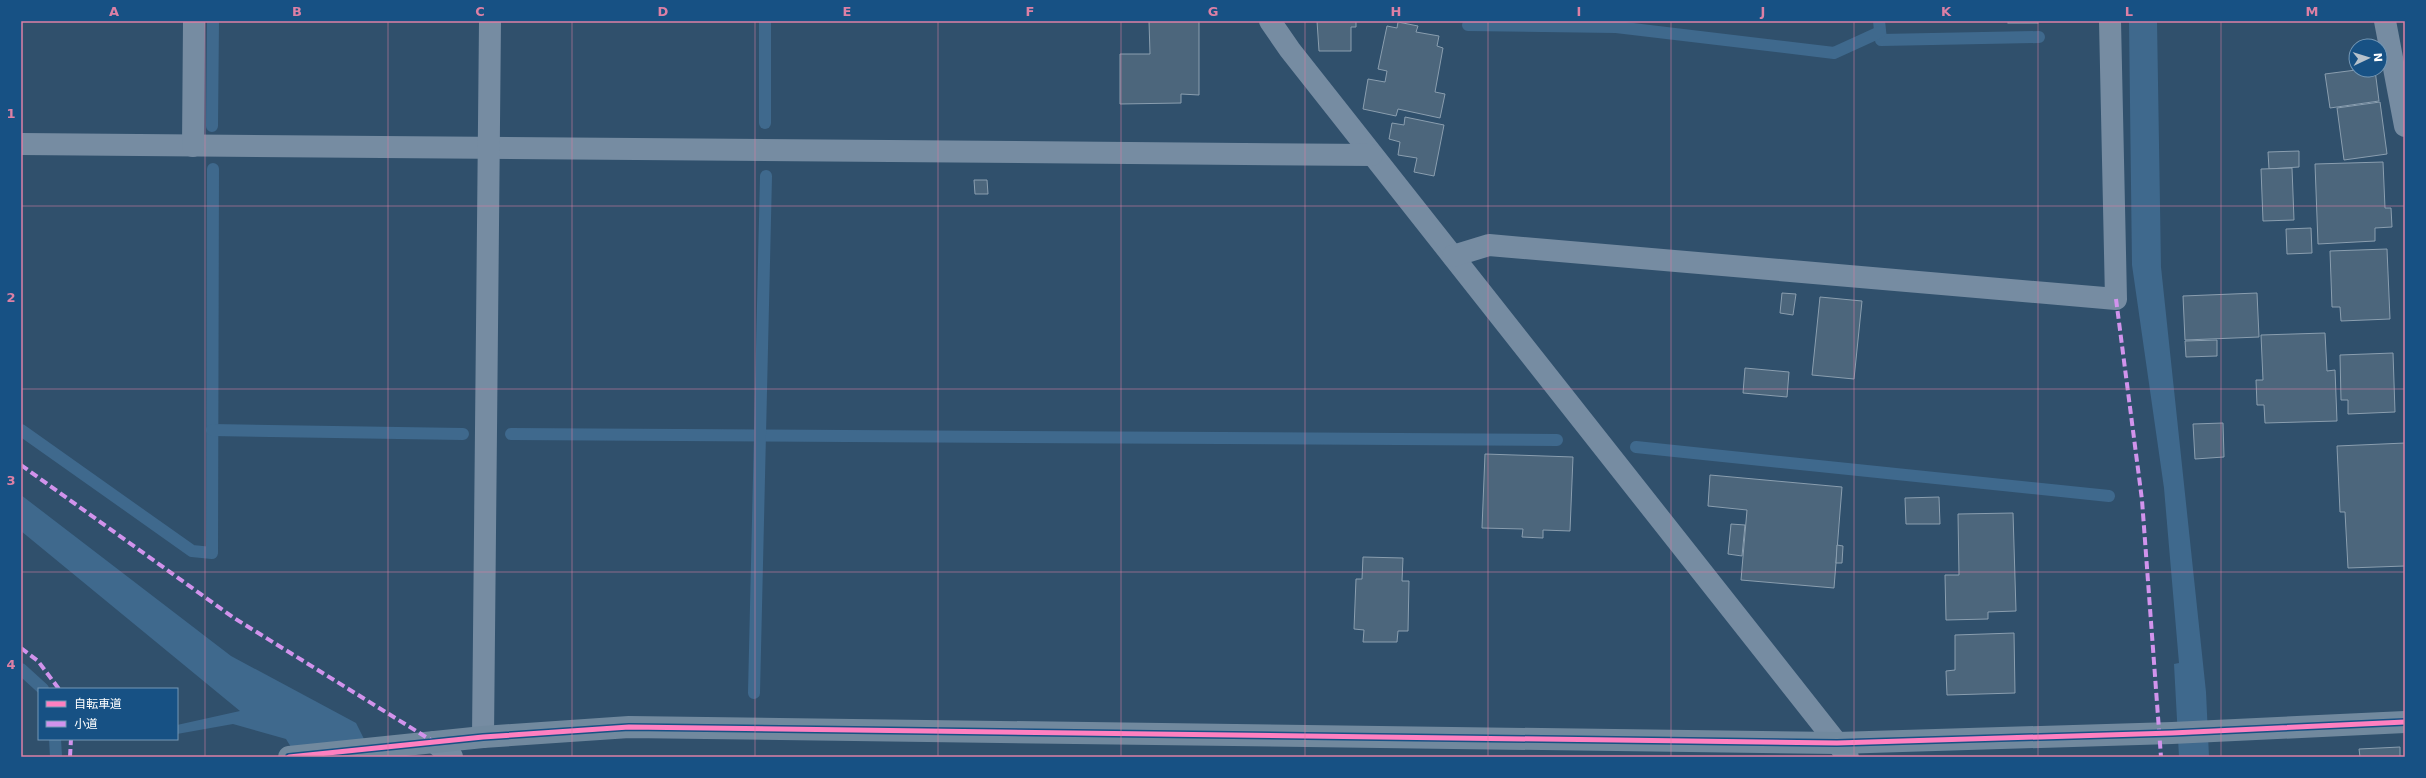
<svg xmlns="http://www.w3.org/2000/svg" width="2426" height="778" viewBox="0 0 2426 778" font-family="'DejaVu Sans','Noto Sans JP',sans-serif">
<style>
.water{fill:#3f698d}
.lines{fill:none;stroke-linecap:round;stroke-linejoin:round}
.stream{stroke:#3f698d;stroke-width:12}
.building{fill:#4c667c;stroke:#8a9eaf}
.street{stroke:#768ca2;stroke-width:22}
.secondary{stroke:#71899e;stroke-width:22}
.quiet{stroke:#d193ec;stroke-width:4;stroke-dasharray:8 4;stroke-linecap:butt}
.cycleway-casing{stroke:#175184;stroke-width:8}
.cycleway{stroke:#ff80c0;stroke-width:5}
.grid{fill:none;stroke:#dd80a5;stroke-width:1;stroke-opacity:0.55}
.neatline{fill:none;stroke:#dd80a5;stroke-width:1.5}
.grid-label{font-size:13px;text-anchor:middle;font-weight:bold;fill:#dd80a5}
</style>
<rect width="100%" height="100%" fill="#30506c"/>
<g class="water">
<polygon points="2129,21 2157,21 2161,267 2206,692 2209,757 2179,757 2174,664 2179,663 2164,488 2132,265"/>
<polygon points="21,495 231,656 356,723 367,745 294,752 286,739 233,724 177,734 177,725 240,711 21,531"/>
</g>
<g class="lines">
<g class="stream">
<polyline points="765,21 765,123"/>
<polyline points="1879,21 1881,40 2039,37"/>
<polyline points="1468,25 1616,27 1834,53 1880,32"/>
<polyline points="212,126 213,21"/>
<polyline points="21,430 192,551 212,553 213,169"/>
<polyline points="212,430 463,434"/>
<polyline points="511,434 1557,440"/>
<polyline points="1636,447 2109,496"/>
<polyline points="21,669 43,689"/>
<polyline points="754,693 766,176"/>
<polyline points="55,739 56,757"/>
</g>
</g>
<g class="building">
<polygon points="1149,21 1199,21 1199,95 1181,94 1181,103 1120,104 1120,54 1150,54"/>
<polygon points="1317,21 1356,21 1356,27 1351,27 1351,51 1319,51"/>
<rect x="2008" y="21" width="30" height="2"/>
<polygon points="1398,22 1418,26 1416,32 1439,36 1437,46 1443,48 1435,92 1445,94 1440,118 1398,109 1396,116 1363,109 1368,79 1385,82 1387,71 1378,69 1387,26 1397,28"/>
<polygon points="2356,70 2375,70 2379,101 2330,108 2325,74"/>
<polygon points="2380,102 2387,154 2344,160 2337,108"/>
<polygon points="1405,117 1444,125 1434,176 1414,172 1417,158 1398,155 1400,142 1389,139 1392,123 1404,125"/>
<polygon points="2299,151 2299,167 2269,169 2268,152"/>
<polygon points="2383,162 2385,208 2391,208 2392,227 2375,228 2375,241 2318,244 2315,164"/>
<polygon points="2292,168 2294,220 2263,221 2261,169"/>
<polygon points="974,180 987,180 988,194 975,194"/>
<polygon points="2311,228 2312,253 2287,254 2286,229"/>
<polygon points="2387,249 2390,319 2341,321 2340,307 2332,307 2330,251"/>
<polygon points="1782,293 1796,294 1793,315 1780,313"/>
<polygon points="2257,293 2259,337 2185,340 2183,296"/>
<polygon points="1820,297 1862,301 1854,379 1812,375"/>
<polygon points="2325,333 2327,371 2335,370 2337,421 2265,423 2264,405 2257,405 2256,380 2263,380 2261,335"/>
<polygon points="2217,340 2217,356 2186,357 2185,341"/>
<polygon points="2393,353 2395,412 2348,414 2348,400 2341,400 2340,355"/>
<polygon points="1745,368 1789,372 1787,397 1743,393"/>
<polygon points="2223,423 2224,457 2195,459 2193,424"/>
<polygon points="2405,443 2405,566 2348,568 2345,512 2340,512 2337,446"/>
<polygon points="1485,454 1573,457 1570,531 1543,530 1543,538 1522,537 1523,529 1482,528"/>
<polygon points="1710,475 1842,487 1834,588 1741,580 1747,510 1708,506"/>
<polygon points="1939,497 1940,524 1906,524 1905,498"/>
<polygon points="2013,513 2016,611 1988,612 1988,619 1946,620 1945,575 1959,575 1958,514"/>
<polygon points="1731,524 1745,525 1742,556 1728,554"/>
<polygon points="1837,545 1843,546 1842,563 1836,563"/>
<polygon points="1363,557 1403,558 1402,581 1409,581 1408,631 1398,631 1397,642 1363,642 1364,630 1354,629 1356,579 1362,579"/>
<polygon points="2014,633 2015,693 1947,695 1946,671 1955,670 1955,635"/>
<polygon points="2400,747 2400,756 2405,757 2360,757 2359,749"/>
</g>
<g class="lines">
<g class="street">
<polyline points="1270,21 1290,50 1848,757"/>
<polyline points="2385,21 2405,126"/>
<polyline points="21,144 1372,155"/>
<polyline points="193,146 194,21"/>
<polyline points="1453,256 1489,245 2116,299 2110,21"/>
<polyline points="483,737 490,21"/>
<polyline points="434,742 452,757"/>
</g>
<polyline class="secondary" points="289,757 483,737 629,727 1837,743 2172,733 2405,722"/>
<g class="quiet">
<polyline points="2116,299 2142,500 2161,757"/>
<polyline points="21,465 234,618 434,742"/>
<polyline points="21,648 38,661 59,689"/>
<polyline points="70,757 71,739"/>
</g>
<defs>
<polyline id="cycleway" points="289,757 483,737 629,727 1837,743 2172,733 2405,722"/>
</defs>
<use href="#cycleway" class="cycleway-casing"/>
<use href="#cycleway" class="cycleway"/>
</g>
<path class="grid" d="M205 21V757M388 21V757M572 21V757M755 21V757M938 21V757M1121 21V757M1305 21V757M1488 21V757M1671 21V757M1854 21V757M2038 21V757M2221 21V757M21 206H2405M21 389H2405M21 572H2405"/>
<rect width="2426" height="778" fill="none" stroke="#175184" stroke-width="44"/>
<rect x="38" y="688" width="140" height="52" fill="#175184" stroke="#7497b5"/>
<rect x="46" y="701" width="20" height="6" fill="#ff80c0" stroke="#7497b5"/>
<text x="74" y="708" font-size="12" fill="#ffffff">自転車道</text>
<rect x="46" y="721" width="20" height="6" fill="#d193ec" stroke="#7497b5"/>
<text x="74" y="728" font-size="12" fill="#ffffff">小道</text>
<g transform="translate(2368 58) rotate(86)"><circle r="19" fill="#175184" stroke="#7497b5"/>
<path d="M0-3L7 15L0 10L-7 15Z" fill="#b7c2cc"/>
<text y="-6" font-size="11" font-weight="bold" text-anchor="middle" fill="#ffffff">N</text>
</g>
<rect x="22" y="22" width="2382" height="734" class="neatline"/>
<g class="grid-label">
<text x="114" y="16">A</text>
<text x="297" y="16">B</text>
<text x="480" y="16">C</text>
<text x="663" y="16">D</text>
<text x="847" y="16">E</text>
<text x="1030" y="16">F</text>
<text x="1213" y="16">G</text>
<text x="1396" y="16">H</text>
<text x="1579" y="16">I</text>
<text x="1763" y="16">J</text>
<text x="1946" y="16">K</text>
<text x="2129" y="16">L</text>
<text x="2312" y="16">M</text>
<text x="11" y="118">1</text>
<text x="11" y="302">2</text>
<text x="11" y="485">3</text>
<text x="11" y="669">4</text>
</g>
</svg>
